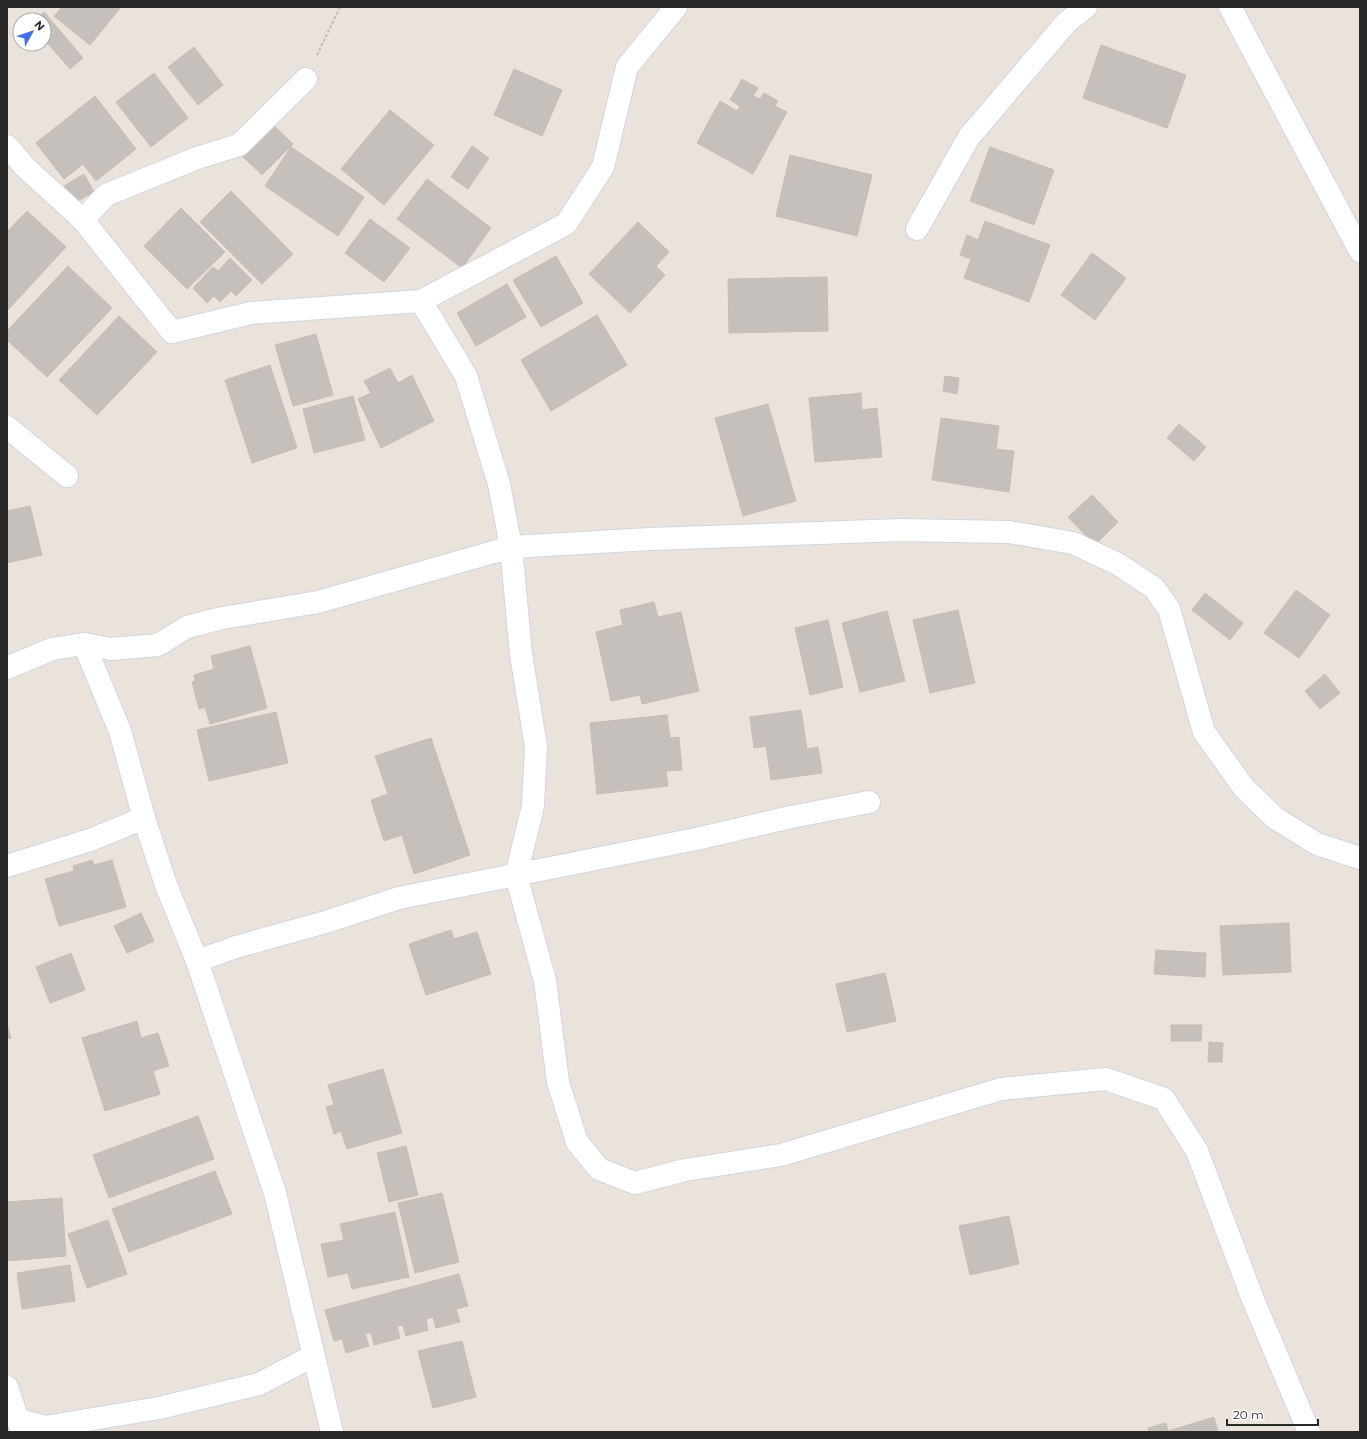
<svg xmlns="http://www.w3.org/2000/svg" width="1367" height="1439" viewBox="0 0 1367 1439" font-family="Montserrat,sans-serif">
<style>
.building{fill:#c5c0bb;stroke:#c5beb5}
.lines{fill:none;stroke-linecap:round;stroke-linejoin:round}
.minor-casing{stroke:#d1d5e1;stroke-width:24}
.path{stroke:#c3c3c3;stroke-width:2.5;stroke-dasharray:3 2;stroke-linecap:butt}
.minor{stroke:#fff;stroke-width:22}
</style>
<rect width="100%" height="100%" fill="#eae3db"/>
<g class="building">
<polygon points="62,7 121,7 90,45 54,16"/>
<polygon points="44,12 83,58 70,69 44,39 44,20 35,20"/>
<polygon points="1101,45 1186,75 1167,128 1083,98"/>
<polygon points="194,47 223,85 198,105 168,67"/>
<polygon points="514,69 562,90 542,136 494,115"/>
<polygon points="154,73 188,118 151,147 116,102"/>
<polygon points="742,79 758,88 753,96 760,99 764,93 778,101 775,106 787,112 753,174 697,143 720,101 737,111 740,106 730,100"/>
<polygon points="95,96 136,149 96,181 83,164 64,179 36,143"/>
<polygon points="390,110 434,145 384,205 341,169"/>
<polygon points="272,124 293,144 262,175 242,156"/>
<polygon points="472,146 489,158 468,189 451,177"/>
<polygon points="291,147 364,197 338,236 265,186"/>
<polygon points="990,147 1054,170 1034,225 970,201"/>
<polygon points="790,155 872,175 857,236 776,216"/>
<polygon points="84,174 94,192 74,203 64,186"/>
<polygon points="427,179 491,228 462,268 397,219"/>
<polygon points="231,191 293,254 262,284 200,222"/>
<polygon points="181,208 225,252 187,289 144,246"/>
<polygon points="27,211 66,247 7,311 7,232"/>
<polygon points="370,219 410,248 384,282 345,253"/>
<polygon points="985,221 1050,245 1029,302 964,278 971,259 960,255 967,235 978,240"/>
<polygon points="638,222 669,252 656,266 665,275 630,313 589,274"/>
<polygon points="1092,253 1126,278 1095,320 1061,295"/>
<polygon points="556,256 583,303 541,327 513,280"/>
<polygon points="230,258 252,280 236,296 231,291 220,302 214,296 207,303 193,288 213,267 218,271"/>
<polygon points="68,266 112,308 47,377 7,340 7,331"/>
<polygon points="827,277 828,331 729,333 728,279"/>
<polygon points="507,284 526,317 476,346 457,313"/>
<polygon points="597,315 627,365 551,411 521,360"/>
<polygon points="119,316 157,352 97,415 59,380"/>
<polygon points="316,334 333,395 293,406 275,345"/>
<polygon points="270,365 297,448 252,463 225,380"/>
<polygon points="390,368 398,383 412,375 434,421 381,448 358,399 371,393 364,381"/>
<polygon points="945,376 959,378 957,394 943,391"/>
<polygon points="861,393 862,410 877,408 882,457 815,462 809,398"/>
<polygon points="353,396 365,440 314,453 303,409"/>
<polygon points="768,404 796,501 743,516 715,418"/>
<polygon points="941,418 999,426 996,449 1014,451 1009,492 932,480"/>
<polygon points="1179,424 1206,447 1194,461 1167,438"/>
<polygon points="1092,495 1118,522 1095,545 1068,517"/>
<polygon points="30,506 42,555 7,563 7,511"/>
<polygon points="1296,590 1330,615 1299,658 1264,633"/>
<polygon points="1205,593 1243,623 1230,640 1192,610"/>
<polygon points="654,602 658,617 681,612 699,691 642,704 640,695 611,701 596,632 623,625 620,610"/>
<polygon points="958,610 975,683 930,693 913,620"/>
<polygon points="887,611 905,681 860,692 842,623"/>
<polygon points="828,620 843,687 810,695 795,628"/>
<polygon points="250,646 267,708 210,724 205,707 199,709 192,682 195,681 194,675 214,669 211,656"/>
<polygon points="1325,674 1340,693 1320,709 1305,691"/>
<polygon points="801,710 807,749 818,747 822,773 771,780 766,746 754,748 750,717"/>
<polygon points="276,712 288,763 209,781 197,730"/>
<polygon points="667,715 670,738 679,737 682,770 666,771 668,786 597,794 590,723"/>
<polygon points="431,738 470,855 414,874 402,835 384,841 371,800 388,794 375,756"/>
<polygon points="92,860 94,865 112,860 126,907 59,926 45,879 74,871 73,866"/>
<polygon points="141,913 154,941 127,953 114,926"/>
<polygon points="1289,923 1291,972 1223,975 1220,926"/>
<polygon points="451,930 454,939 477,932 491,974 426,995 409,944"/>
<polygon points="1156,950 1206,953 1205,977 1154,974"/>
<polygon points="71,953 85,990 50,1003 36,967"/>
<polygon points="885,973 896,1021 847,1032 836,984"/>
<polygon points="137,1021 141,1038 158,1033 169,1066 153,1071 160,1094 105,1111 82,1038"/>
<polygon points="7,1024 11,1038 7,1039"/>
<polygon points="1171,1025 1202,1025 1201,1041 1171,1041"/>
<polygon points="1209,1042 1223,1043 1222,1062 1208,1062"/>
<polygon points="383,1069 402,1133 347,1149 341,1131 334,1134 326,1107 334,1105 328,1085"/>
<polygon points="198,1116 214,1159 109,1198 93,1155"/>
<polygon points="406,1146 418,1195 389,1202 377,1153"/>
<polygon points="215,1171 232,1214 129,1252 112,1209"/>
<polygon points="442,1193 459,1262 415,1273 398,1203"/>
<polygon points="62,1198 66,1256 7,1261 7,1202"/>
<polygon points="395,1212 409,1277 352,1289 348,1273 328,1277 321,1244 344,1240 340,1224"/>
<polygon points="1009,1216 1019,1264 970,1275 959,1226"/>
<polygon points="108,1220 127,1274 87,1288 68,1234"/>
<polygon points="70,1265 75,1301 22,1309 17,1273"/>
<polygon points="459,1274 468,1306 456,1309 460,1322 436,1328 433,1317 426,1319 428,1330 406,1336 403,1325 397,1326 400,1338 374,1345 371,1332 365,1334 369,1346 346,1353 342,1339 334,1341 325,1310"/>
<polygon points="462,1341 476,1397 433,1408 418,1351"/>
<polygon points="1214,1417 1218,1432 1149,1432 1148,1428 1166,1423 1168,1431"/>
</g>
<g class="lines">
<defs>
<g id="minor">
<polyline points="1230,7 1360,251"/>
<polyline points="7,146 25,167 83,220 106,195 197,158 239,145 306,79"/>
<polyline points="83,220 172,332 251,313 421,301 566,224 603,167 627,67 676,7"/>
<polyline points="917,229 969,137 1066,23 1086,7"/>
<polyline points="421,301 466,376 499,484 511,547 521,654 536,747 533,806 516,875 545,981 558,1082 577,1142 599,1169 635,1183 685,1170 781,1155 1001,1089 1106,1079 1164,1099 1197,1151 1252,1297 1309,1432"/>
<polyline points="7,427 67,476"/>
<polyline points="84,644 120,731 144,818 166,885 197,961"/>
<polyline points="7,668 52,649 84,644 111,649 158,645 187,627 222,618 318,602 511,547 650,539 901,530 1009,532 1073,543 1118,564 1154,588 1169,609 1204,732 1244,788 1275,818 1317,844 1360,858"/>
<polyline points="7,866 90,840 144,818"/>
<polyline points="7,1387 22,1432"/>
<polyline points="18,1420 45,1427 159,1408 259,1384 313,1356"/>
<polyline points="332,1432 275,1193 197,961 236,947 329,921 399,898 696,839 791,817 869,802"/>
</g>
</defs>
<use href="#minor" class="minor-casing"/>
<polyline class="path" points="317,55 340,7"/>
<use href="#minor" class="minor"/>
</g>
<rect width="1367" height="1439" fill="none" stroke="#292929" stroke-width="16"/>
<g transform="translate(32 32) rotate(50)"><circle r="19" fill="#ffffff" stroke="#a9a9a9"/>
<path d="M0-3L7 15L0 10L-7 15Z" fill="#4570ed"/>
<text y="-6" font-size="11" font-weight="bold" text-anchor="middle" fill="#292929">N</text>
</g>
<path d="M1227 1419v6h91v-6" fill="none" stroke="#292929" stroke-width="2"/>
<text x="1233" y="1419" font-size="12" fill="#292929" stroke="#ffffff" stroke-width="3" paint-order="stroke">20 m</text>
</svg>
